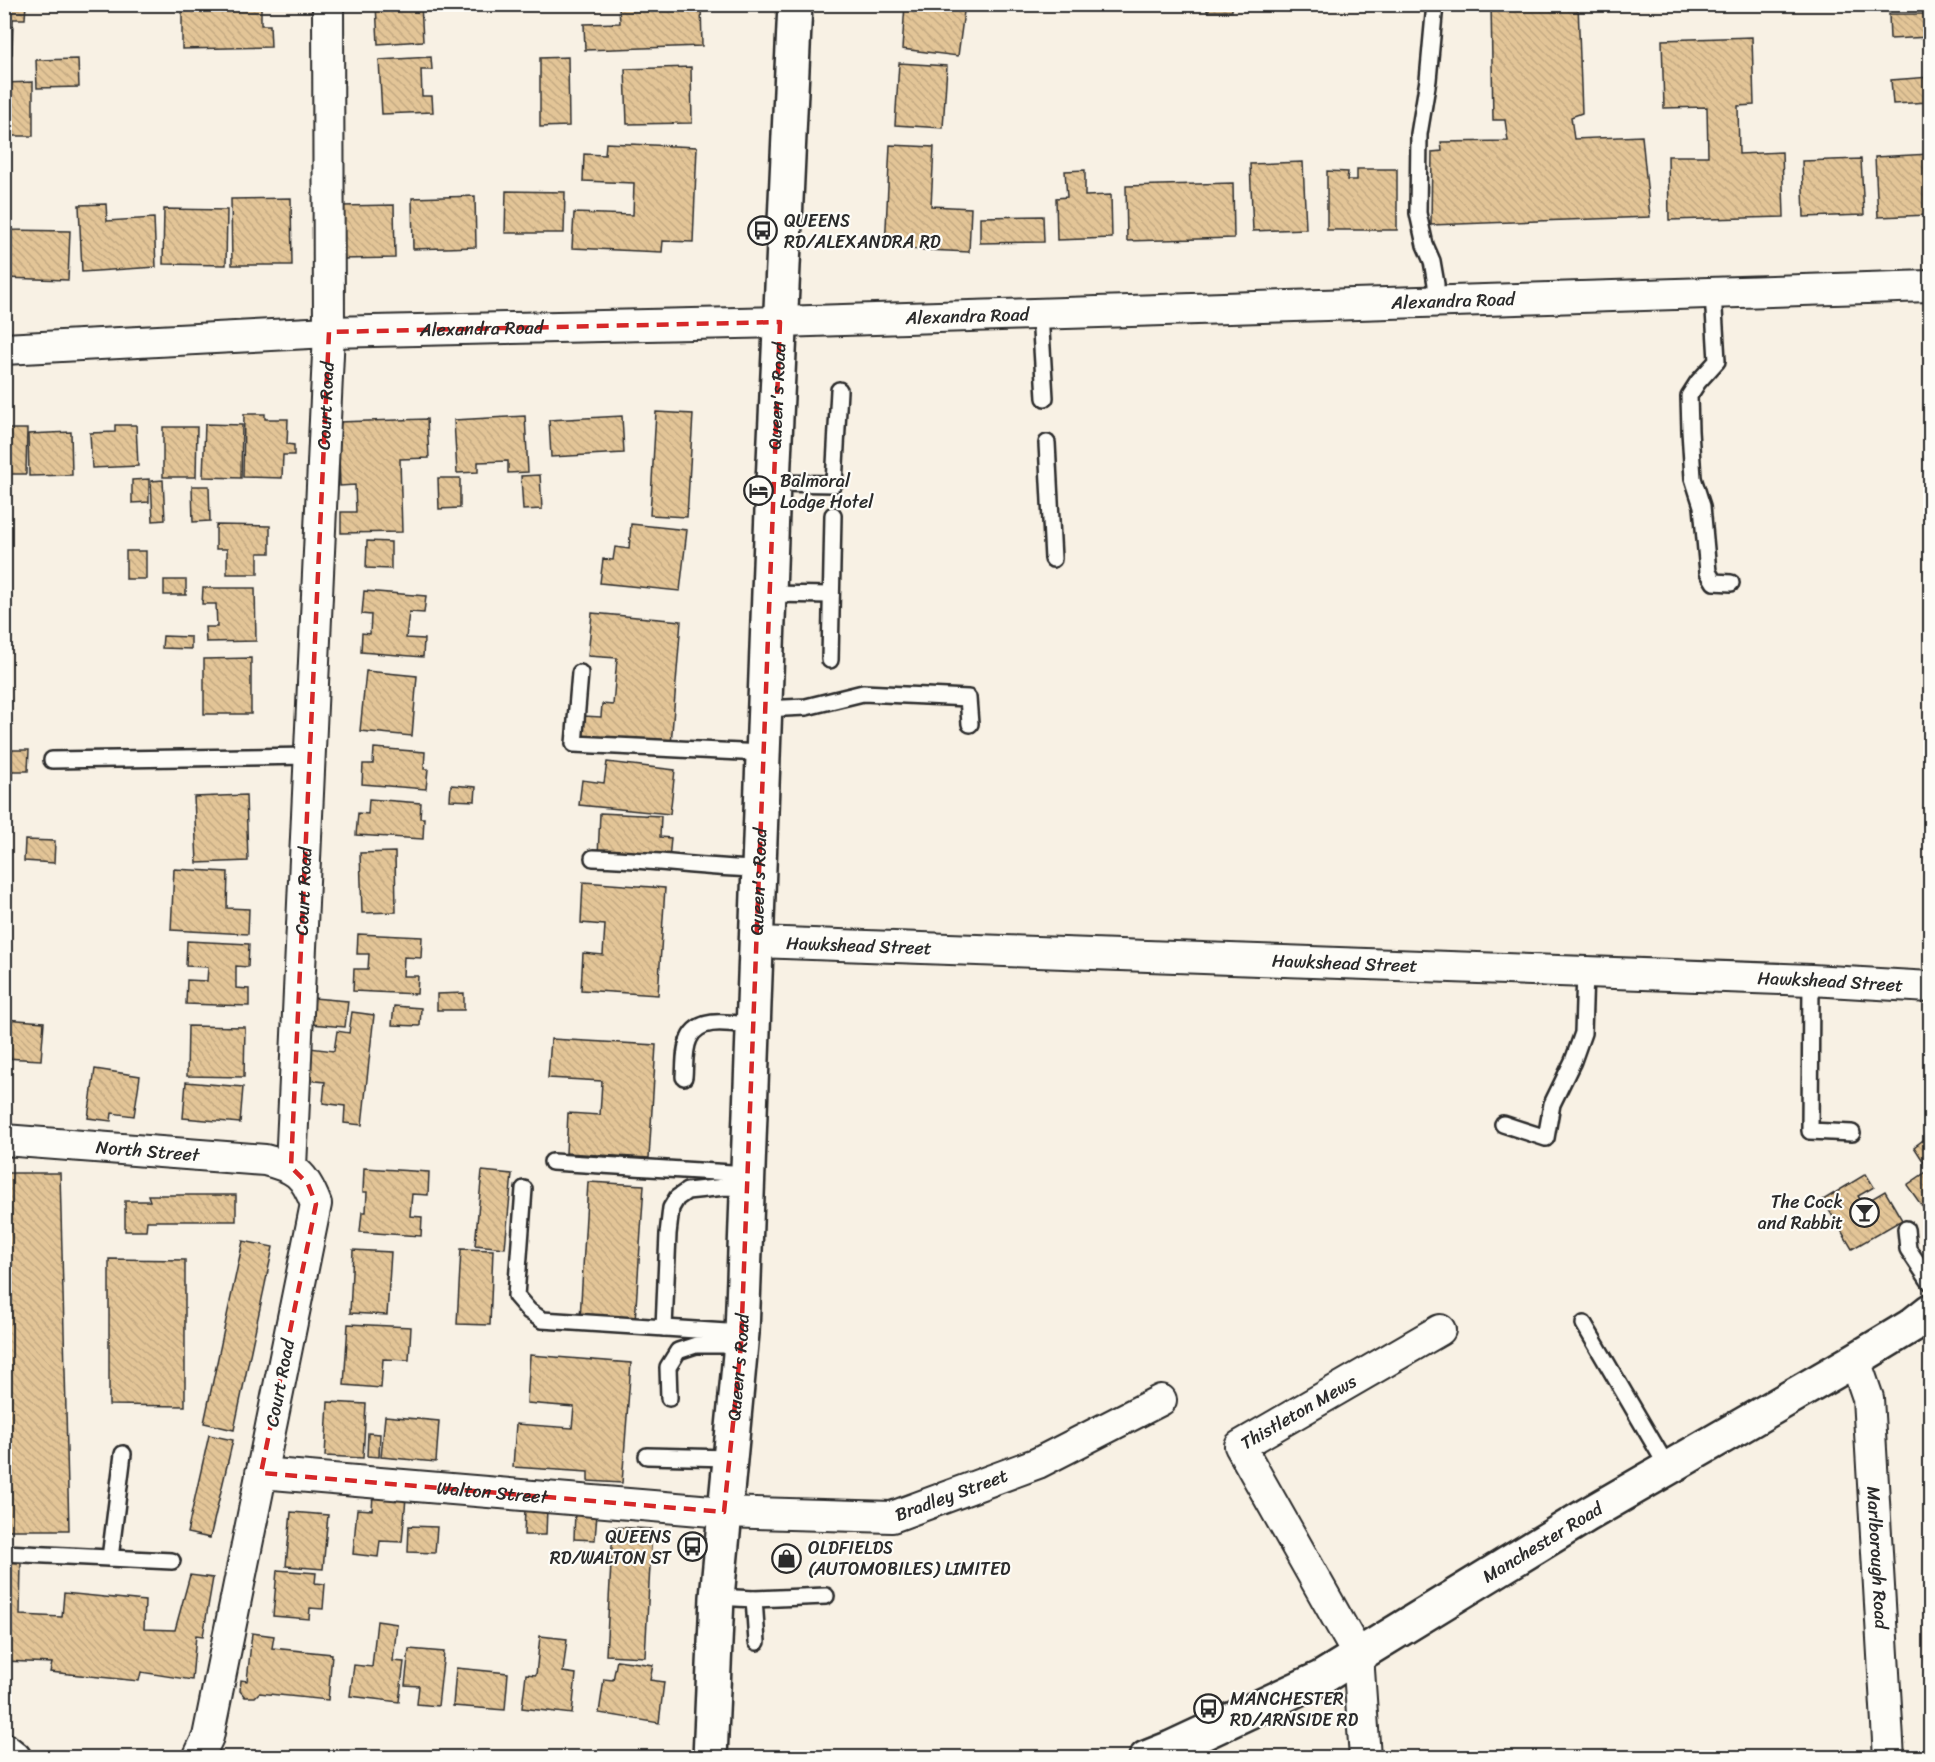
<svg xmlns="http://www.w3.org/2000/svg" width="1935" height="1762" viewBox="0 0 1935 1762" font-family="Sriracha,sans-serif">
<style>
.building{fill:url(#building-back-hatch);stroke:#2b2b2b;stroke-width:1.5}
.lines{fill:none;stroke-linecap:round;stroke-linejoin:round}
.service-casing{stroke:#2b2b2b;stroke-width:20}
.minor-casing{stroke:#2b2b2b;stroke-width:34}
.secondary-casing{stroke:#2b2b2b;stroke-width:38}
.service{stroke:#fdfcf7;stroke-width:15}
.minor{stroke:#fdfcf7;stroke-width:30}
.secondary{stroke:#fdfcf7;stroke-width:33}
.marked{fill:none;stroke:#d62828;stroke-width:4.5;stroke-dasharray:12 8;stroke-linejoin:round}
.labels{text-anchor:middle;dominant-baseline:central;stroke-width:4.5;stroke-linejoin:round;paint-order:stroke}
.poi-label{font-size:18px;fill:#2b2b2b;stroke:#fdfcf7;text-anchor:start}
.street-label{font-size:18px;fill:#2b2b2b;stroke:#fdfcf7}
</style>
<defs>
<pattern id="building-back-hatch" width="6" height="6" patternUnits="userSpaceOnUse" patternTransform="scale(1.5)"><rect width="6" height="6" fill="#e3c597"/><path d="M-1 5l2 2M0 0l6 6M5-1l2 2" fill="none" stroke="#c3a982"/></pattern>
</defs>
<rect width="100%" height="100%" fill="#f8f1e4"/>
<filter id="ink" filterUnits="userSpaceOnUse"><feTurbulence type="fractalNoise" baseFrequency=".0167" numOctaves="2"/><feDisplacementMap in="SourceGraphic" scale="12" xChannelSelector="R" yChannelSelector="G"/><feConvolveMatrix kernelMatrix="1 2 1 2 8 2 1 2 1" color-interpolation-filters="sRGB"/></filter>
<g filter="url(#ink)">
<g class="building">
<polygon points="4,4 26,4 25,19 13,19 12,54 4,54"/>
<polygon points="182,4 268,4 268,7 261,7 261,25 270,25 271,47 182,49"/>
<polygon points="376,4 421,4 423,41 378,44"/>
<polygon points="651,4 701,4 702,46 585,50 584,24 620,23 619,8 651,7"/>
<polygon points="905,4 965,4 958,56 902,49"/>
<rect x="1207" y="4" width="25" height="7"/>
<polygon points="1491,4 1578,4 1582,113 1571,117 1574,139 1642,136 1650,217 1431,225 1432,152 1442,151 1441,142 1508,141 1505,120 1493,120"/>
<polygon points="1889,14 1930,14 1930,37 1890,39"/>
<polygon points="1752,37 1754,105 1738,106 1739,154 1782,152 1784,217 1669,220 1668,156 1708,156 1707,107 1664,108 1662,40"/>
<polygon points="431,57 432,70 421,70 422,96 432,96 433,112 382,114 379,60"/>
<polygon points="568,57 569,126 540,127 540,58"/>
<polygon points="78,59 79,87 37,88 36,60"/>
<polygon points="899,63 947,66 943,128 895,125"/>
<polygon points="691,67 692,123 627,124 625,69"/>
<polygon points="1930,77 1930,102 1893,104 1891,80"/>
<polygon points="33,82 33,136 4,136 4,83"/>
<polygon points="606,143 697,147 693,242 663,241 662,252 572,248 574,213 633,215 634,183 583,181 584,154 605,155"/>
<polygon points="890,145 934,147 931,206 971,208 969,252 885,248"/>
<polygon points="1930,154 1930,215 1878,217 1875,157"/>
<polygon points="1861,159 1864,215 1804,217 1802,161"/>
<polygon points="1303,162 1306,229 1253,231 1250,164"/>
<polygon points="4,166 10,166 8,230 70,231 68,280 4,278"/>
<polygon points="1357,169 1397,169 1397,230 1327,230 1327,171 1348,172 1347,180 1357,180"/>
<polygon points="1085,170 1085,196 1111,195 1112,238 1057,240 1056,198 1067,197 1065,171"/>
<polygon points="1233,183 1234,238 1127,241 1126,186"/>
<polygon points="506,191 565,192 564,233 505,233"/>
<polygon points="475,196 476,247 413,249 412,198"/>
<polygon points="291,198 292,265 232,265 231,199"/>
<polygon points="106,204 107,221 154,218 156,267 82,272 79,205"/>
<polygon points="394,205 395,258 341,259 340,206"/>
<polygon points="164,209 227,210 226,265 163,264"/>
<polygon points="1043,216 1044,242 980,243 980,217"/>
<polygon points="656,412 693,414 687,517 650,515"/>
<polygon points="244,414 265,414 265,419 288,419 287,444 294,445 294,455 283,455 282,478 243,477"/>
<polygon points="525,416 528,472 508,473 508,461 478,462 478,472 457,473 454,420"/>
<polygon points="622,416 624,453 551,457 549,420"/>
<polygon points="427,419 429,458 400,459 402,532 341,533 341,512 356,512 355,485 340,486 338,422"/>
<polygon points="205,424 242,425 241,478 203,477"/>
<polygon points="115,425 136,425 138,466 92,468 90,433 115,432"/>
<polygon points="163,427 197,427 196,477 163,477"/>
<polygon points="4,429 27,429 26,474 4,474"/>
<polygon points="71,432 72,475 29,476 28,434"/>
<polygon points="540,475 542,509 523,510 521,476"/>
<polygon points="438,478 460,478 460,508 439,509"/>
<polygon points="149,479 149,502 132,503 132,480"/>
<polygon points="163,480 165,520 153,521 151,481"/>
<polygon points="192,486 209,486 210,521 193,522"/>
<polygon points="631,524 687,530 680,591 600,583 603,559 613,560 615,547 629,549"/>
<polygon points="216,525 270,526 270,553 258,553 258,574 227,574 227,549 216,549"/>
<polygon points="367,541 391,542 391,569 366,568"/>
<rect x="126" y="551" width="20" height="28"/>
<rect x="4" y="556" width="4" height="17"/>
<rect x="164" y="580" width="22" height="15"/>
<polygon points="203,588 255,588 256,641 206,642 205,627 217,627 216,604 202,604"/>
<polygon points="364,591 426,596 424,613 409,612 406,638 424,639 423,657 361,652 362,633 370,634 371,615 362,614"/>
<polygon points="592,613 681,621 671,745 582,738 584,716 601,717 602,704 613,705 617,658 588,656"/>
<polygon points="8,624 8,645 4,645 4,625"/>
<polygon points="163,636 191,637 191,649 162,648"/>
<polygon points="251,658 251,714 204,714 204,659"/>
<polygon points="366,671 417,676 412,736 360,731"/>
<polygon points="4,727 6,750 29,750 28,771 12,771 12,788 4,788"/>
<polygon points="374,748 425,752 424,769 428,769 426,789 362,784 363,764 373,764"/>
<polygon points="607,762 675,770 670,814 579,805 582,780 604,783"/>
<polygon points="451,785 476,787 475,801 450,800"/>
<polygon points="246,795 248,861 197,863 194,797"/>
<polygon points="369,799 421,803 420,818 424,818 423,839 356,835 358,813 368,814"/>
<polygon points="600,813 661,816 660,837 671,838 669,860 598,856"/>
<polygon points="25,840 55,841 54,863 24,861"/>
<polygon points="395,852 396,912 362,913 360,853"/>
<polygon points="174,869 228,872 227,908 249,909 248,934 171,930"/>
<polygon points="583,882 665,888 658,995 581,990 583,953 603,955 605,925 581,923"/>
<polygon points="358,934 422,937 421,958 404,957 403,976 418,976 417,994 353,991 354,969 368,969 369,954 357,954"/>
<polygon points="187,941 249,944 248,967 236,966 236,988 249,989 249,1006 186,1004 187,980 207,981 208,967 186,966"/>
<polygon points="464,993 464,1010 437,1010 437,994"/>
<polygon points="313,998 348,1001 345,1027 311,1024"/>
<polygon points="394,1006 421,1008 420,1026 392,1025"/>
<polygon points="352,1012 374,1015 362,1125 344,1123 345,1106 323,1103 325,1082 307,1080 310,1048 334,1051 337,1031 349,1033"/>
<polygon points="4,1019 44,1022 41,1060 4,1058"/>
<polygon points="188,1026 245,1027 244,1077 187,1076"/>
<polygon points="551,1039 656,1045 649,1158 566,1153 568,1113 600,1115 602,1081 548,1078"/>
<polygon points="95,1069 140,1076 134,1116 112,1113 111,1121 88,1118"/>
<polygon points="4,1072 7,1072 5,1111 4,1111"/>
<polygon points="186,1082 243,1087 240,1123 183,1118"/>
<polygon points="1930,1135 1930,1205 1924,1209 1907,1185 1929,1170 1914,1147"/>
<polygon points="364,1168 429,1172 428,1195 412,1194 410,1216 422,1217 421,1236 360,1232 362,1212 366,1212 367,1192 363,1192"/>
<polygon points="482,1171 512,1174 505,1248 475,1245"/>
<polygon points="4,1173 60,1173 69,1530 4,1530"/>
<polygon points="1866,1174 1874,1187 1858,1196 1863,1204 1885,1191 1902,1220 1852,1249 1823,1200"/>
<polygon points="588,1182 644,1185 635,1322 580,1319"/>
<polygon points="148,1195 236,1195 236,1221 147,1221 146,1231 125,1231 125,1201 150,1201"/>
<polygon points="243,1241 273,1247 234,1430 204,1423"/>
<polygon points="461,1249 493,1250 490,1325 457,1324"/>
<polygon points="353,1250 391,1252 387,1315 350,1313"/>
<polygon points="109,1259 185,1260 185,1406 109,1405"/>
<polygon points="348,1324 411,1327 409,1360 383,1359 381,1388 344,1385"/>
<polygon points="530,1355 631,1363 622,1483 588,1481 588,1472 513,1467 516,1424 572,1428 574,1407 527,1403"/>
<polygon points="328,1402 366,1404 363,1458 325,1456"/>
<polygon points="385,1416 439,1421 436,1462 381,1457"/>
<polygon points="368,1433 380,1434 379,1457 367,1456"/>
<polygon points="209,1435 233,1440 210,1538 187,1533"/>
<polygon points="373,1495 406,1498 402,1542 380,1541 378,1557 353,1554 357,1509 372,1510"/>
<polygon points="525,1508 547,1508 546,1535 524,1535"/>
<polygon points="575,1511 597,1513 595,1540 574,1539"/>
<polygon points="291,1512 328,1515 323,1569 286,1566"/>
<polygon points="409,1526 437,1527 435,1553 408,1552"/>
<polygon points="613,1527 652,1529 645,1657 606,1655"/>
<polygon points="4,1561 21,1562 20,1615 62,1617 64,1593 145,1601 144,1629 175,1630 190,1575 213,1578 203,1636 196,1635 192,1680 141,1672 139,1681 50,1672 52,1663 4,1661"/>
<polygon points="277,1570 316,1573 315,1583 325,1584 323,1609 310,1608 309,1619 273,1616"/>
<polygon points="377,1621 397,1624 393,1661 404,1662 399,1702 350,1696 354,1665 372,1667"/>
<polygon points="252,1633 274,1636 272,1648 332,1654 328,1700 259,1693 255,1697 245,1697 240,1691 241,1680 247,1681"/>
<polygon points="540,1636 567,1639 563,1672 576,1674 572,1714 522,1708 526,1674 536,1675"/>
<polygon points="409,1649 444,1652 438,1706 417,1704 419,1686 405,1685"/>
<polygon points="617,1660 653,1665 650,1680 664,1682 659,1723 599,1713 604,1679 613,1680"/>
<polygon points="456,1668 508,1673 505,1710 453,1706"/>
</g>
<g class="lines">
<defs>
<g id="service">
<polyline points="1435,4 1428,80 1419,134 1418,213 1425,245 1432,261 1436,284 1435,302"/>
<polyline points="1713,293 1717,361 1698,382 1689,396 1690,431 1693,478 1702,506 1708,572 1714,582 1731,583"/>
<polyline points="1040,314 1045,398"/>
<polyline points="1047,443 1053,559"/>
<polyline points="773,483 834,484 839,390"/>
<polyline points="770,594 831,595"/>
<polyline points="830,660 833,515"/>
<polyline points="580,673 574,744 762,753"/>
<polyline points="764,709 806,707 863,693 968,698 970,724"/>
<polyline points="52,760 310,756"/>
<path d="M593 858C648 859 704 868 759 869"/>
<polyline points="1811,980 1810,1131 1852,1133"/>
<path d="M684 1077C685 1065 684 1049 689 1039 699 1015 733 1024 754 1026"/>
<polyline points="1503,1124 1546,1138 1552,1104 1573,1061 1583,1033 1585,972"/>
<polyline points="552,1162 748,1174"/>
<polyline points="524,1189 516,1296 529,1311 542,1320 742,1333"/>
<polyline points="1906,1229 1908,1249 1930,1282"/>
<polyline points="1584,1324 1668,1468"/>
<polyline points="664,1328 668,1234 671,1208 677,1198 687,1191 725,1187 747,1188"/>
<polyline points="669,1398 668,1367 678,1351 696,1345 741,1345"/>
<polyline points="647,1456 729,1458"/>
<polyline points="4,1553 172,1561"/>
<polyline points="110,1558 123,1454"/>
<polyline points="717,1597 754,1599 826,1596"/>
<polyline points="754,1599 757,1642"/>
</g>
<g id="minor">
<path id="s1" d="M4 349 329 332 780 322 1930 286"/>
<path id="s2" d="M757 942 1811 980 1930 987"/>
<path id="s3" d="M4 1140 265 1160C296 1168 304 1173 316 1204L208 1737 198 1758"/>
<path id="s4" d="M291 1167 329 332 328 4"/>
<path id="s5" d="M1855 1360 1868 1398 1889 1758"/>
<path id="s6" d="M261 1473 724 1512 892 1517 1038 1463 1161 1400"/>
<path id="s7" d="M1365 1758 1358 1655 1240 1446 1440 1330"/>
</g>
<g id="secondary">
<polyline points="4,1750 14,1758"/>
<path id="s8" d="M710 1758 717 1597 742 1333 773 483 795 4"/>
<path id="s9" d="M1146 1758 1171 1748 1321 1678 1587 1515 1855 1360 1911 1326 1930 1311"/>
</g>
</defs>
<use href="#service" class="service-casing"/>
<use href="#minor" class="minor-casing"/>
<use href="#secondary" class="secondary-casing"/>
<use href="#service" class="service"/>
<use href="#minor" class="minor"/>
<use href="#secondary" class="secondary"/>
</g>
</g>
<path class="marked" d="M780 322 741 1345 724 1512 261 1473 316 1204 308 1184 291 1167 329 332Z"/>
<defs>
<symbol id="bus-ring" viewBox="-11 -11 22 22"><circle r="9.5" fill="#fdfcf7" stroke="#2b2b2b" stroke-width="1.5"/><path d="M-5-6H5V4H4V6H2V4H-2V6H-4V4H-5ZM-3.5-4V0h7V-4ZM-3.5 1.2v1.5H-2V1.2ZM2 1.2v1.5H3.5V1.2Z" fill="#2b2b2b"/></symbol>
<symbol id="hotel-ring" viewBox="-11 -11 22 22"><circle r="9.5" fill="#fdfcf7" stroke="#2b2b2b" stroke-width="1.5"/><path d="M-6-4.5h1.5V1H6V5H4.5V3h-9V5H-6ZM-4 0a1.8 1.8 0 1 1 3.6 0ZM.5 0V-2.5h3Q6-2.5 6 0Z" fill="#2b2b2b"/></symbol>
<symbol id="bar-ring" viewBox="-11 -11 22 22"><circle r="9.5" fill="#fdfcf7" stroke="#2b2b2b" stroke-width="1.5"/><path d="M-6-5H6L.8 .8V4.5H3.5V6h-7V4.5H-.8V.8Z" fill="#2b2b2b"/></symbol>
<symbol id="shop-ring" viewBox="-11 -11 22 22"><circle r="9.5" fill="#fdfcf7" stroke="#2b2b2b" stroke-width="1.5"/><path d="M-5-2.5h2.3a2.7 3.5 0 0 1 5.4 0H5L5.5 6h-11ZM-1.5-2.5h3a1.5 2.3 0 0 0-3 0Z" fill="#2b2b2b"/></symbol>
</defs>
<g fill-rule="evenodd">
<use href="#bus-ring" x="746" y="214" width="33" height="33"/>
<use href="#hotel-ring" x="742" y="474" width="33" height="33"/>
<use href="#bar-ring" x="1848" y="1196" width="33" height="33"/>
<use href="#bus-ring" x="676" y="1530" width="33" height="33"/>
<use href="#shop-ring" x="770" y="1542" width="33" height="33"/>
<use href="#bus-ring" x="1192" y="1692" width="33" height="33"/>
</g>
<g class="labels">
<g class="poi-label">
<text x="784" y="221">QUEENS<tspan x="784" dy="21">RD/ALEXANDRA RD</tspan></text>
<text x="780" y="481">Balmoral<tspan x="780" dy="21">Lodge Hotel</tspan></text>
<text x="1843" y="1202" text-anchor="end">The Cock<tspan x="1843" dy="21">and Rabbit</tspan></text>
<text x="671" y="1537" text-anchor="end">QUEENS<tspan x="671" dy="21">RD/WALTON ST</tspan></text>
<text x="808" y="1548">OLDFIELDS<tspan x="808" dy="21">(AUTOMOBILES) LIMITED</tspan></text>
<text x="1230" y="1699">MANCHESTER<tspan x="1230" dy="21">RD/ARNSIDE RD</tspan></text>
</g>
<g class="street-label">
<text stroke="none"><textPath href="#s1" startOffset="1450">Alexandra Road</textPath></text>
<text stroke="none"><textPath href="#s1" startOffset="964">Alexandra Road</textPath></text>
<text stroke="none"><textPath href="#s1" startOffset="478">Alexandra Road</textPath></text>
<text stroke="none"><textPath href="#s8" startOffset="1364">Queen's Road</textPath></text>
<text stroke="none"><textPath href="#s4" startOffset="762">Court Road</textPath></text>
<text stroke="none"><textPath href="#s8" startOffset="878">Queen's Road</textPath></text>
<text stroke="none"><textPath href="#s4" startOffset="276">Court Road</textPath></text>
<text stroke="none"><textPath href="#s2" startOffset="102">Hawkshead Street</textPath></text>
<text stroke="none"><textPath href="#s2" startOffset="588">Hawkshead Street</textPath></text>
<text stroke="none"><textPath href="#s2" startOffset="1074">Hawkshead Street</textPath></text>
<text stroke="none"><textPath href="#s3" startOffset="144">North Street</textPath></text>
<text stroke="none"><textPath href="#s8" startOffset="392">Queen's Road</textPath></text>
<text transform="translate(280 1383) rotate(-79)">Court Road</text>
<text stroke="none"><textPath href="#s7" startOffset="411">Thistleton Mews</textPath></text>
<text stroke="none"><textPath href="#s6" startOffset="232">Walton Street</textPath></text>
<text stroke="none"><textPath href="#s6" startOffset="696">Bradley Street</textPath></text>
<text stroke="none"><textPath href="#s9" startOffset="452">Manchester Road</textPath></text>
<text stroke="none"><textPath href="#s5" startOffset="200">Marlborough Road</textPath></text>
</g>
</g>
<rect width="1935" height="1762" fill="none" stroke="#fdfcf7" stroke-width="24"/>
<rect x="12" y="12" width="1911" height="1738" fill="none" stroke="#2b2b2b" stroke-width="2" filter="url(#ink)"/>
</svg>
